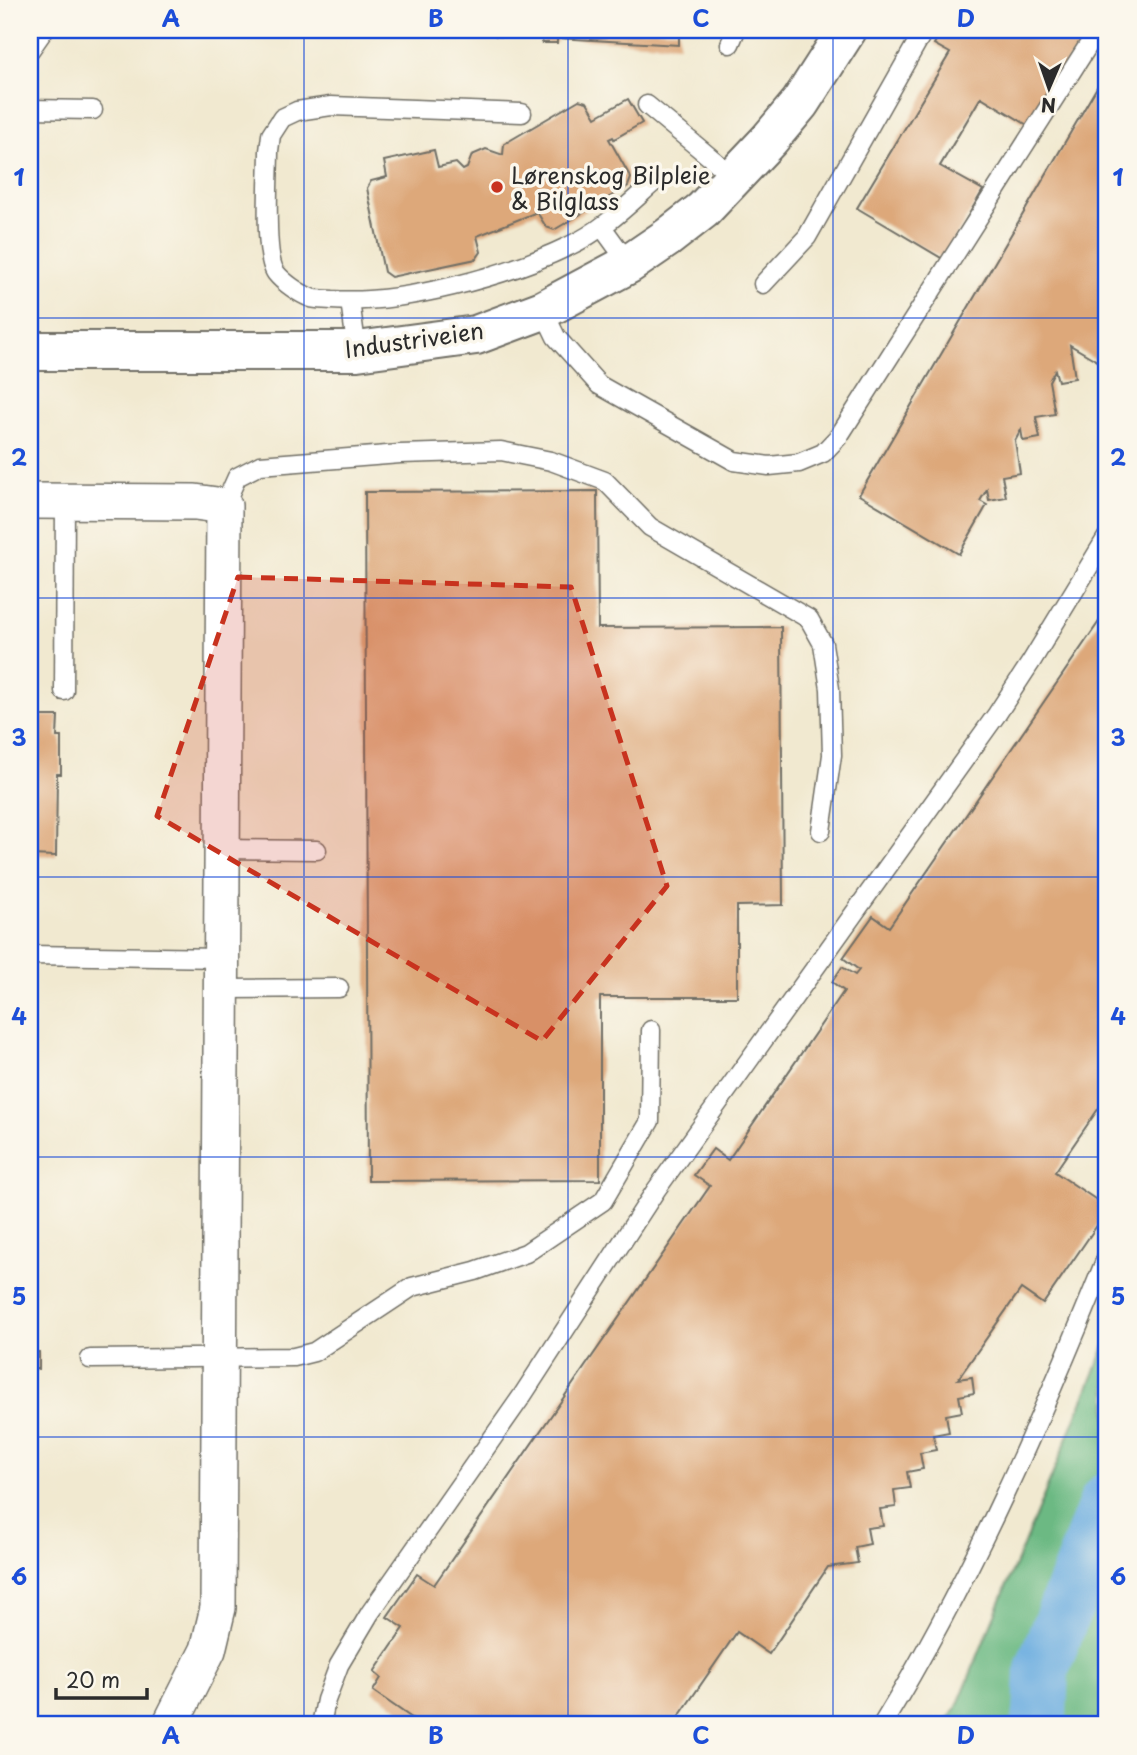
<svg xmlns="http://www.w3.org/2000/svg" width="1137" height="1755" viewBox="0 0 1137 1755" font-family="'Playpen Sans',sans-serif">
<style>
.forest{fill:#6cb983;stroke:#4c7257;stroke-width:2}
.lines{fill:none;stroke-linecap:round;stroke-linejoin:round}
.stream{stroke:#6cade0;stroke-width:9}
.river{stroke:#6cade0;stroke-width:54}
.building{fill:#dda87a}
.lane-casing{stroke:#706e65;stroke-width:21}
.street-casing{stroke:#706e65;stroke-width:38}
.secondary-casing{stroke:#706e65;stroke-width:42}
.lane{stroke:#fff;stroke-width:18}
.street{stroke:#fff;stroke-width:35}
.secondary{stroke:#fff;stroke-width:38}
.marked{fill:#c8321e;fill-opacity:0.2;stroke:#c8321e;stroke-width:5;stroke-dasharray:14 9;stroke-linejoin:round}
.grid{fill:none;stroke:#1d4ed8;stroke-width:2;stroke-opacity:0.55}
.poi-dot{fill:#c8321e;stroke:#fbf7ec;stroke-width:2.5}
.labels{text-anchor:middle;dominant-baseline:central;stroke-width:7;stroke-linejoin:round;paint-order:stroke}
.poi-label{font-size:23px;fill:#2b2b2b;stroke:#fbf7ec;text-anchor:start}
.street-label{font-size:23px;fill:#2b2b2b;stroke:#fbf7ec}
.neatline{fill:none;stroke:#1d4ed8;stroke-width:2.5}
.grid-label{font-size:23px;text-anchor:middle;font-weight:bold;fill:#1d4ed8}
</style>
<rect width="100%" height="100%" fill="#fbf7ec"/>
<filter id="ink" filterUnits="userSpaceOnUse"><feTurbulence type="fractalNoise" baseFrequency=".0143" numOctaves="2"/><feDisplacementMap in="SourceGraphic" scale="14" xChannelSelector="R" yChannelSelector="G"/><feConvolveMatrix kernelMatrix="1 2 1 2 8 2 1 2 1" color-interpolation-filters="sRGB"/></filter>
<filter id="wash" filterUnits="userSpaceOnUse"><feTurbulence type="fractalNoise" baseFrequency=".00686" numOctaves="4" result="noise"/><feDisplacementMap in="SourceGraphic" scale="28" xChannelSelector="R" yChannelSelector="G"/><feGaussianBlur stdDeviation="1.57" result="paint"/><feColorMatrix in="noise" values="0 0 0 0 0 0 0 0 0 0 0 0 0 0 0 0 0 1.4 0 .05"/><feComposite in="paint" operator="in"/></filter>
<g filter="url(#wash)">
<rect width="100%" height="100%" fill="#f1e9d0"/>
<polygon class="forest" points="1107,1342 1107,1725 943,1725 956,1709"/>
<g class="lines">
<polyline class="stream" points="1097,1725 1107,1717"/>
<polyline class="river" points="1037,1725 1040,1715 1042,1669 1107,1500"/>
</g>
<g id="blocks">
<g class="building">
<polygon points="497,30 679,30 679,45 557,38 557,43 542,43 543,38 496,36"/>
<polygon points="942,30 1086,30 1077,50 1066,63 1060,79 1029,126 981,97 940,166 983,190 943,259 857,208 950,53 934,44"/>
<polygon points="1107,70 1107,349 1099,362 1070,345 1075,378 1058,381 1055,370 1049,381 1055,414 1036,417 1040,438 1023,441 1021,430 1015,441 1020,473 1002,476 1006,497 989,500 987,489 980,501 987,505 959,554 859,495"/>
<polygon points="628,99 642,123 614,139 613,137 609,139 631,178 628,186 554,230 546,227 537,212 477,236 481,252 476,259 391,277 384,272 367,188 371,181 387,177 384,161 434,150 438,167 456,163 463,170 467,168 472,155 486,149 503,155 504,144 579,100 587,102 596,117"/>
<polygon points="597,491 598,628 781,627 783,905 737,906 737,997 600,997 600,1180 368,1181 365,492"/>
<polygon points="1107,610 1107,1096 1055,1172 1107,1207 1107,1211 1043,1304 1021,1289 958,1379 972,1377 974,1393 959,1396 962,1412 946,1415 949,1432 933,1435 936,1450 920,1453 923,1469 907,1472 910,1488 894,1490 896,1507 880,1509 883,1526 867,1528 870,1544 855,1547 858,1563 828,1567 769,1654 737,1632 673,1725 422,1725 373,1691 381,1678 374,1672 404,1628 387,1617 417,1574 434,1585 710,1186 694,1175 713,1149 728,1160 844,991 832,982 842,967 855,975 859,970 843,958 873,916 889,927"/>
<polygon points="30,716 58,716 57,737 61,737 61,774 57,774 56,856 30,855"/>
<rect x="30" y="1039" width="2" height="29"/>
<rect x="30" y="1352" width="9" height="17"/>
</g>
</g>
</g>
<g filter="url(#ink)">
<use href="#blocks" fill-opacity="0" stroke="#706e65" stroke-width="2"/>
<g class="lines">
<defs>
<g id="lane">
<polyline points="730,44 736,30"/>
<polyline points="30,50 44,30"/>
<polyline points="647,105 734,177"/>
<polyline points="30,109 93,110"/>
<path d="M522 113 331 106 297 111 282 118 271 135 269 151C269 176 263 256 276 273 283 282 300 294 311 298 317 300 325 299 332 300 401 305 507 276 569 246 602 231 627 206 654 182"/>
<polyline points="602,227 629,264"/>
<polyline points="763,284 807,237 924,30"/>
<polyline points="350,301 357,351"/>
<polyline points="543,310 556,337 599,385 734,461 769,466 799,463 823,453 839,436 1098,30"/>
<polyline points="224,506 237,477 260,465 400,454 501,451 551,461 605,481 650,527 809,619 823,644 830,689 832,755 821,831"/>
<polyline points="64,691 65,502"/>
<polyline points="222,849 317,850"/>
<polyline points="30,955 221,958"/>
<polyline points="222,989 339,988"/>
<polyline points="90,1359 294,1357 314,1352 412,1287 475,1271 526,1253 603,1201 650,1121 651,1030"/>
<polyline points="321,1725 326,1700 339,1665 370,1613 522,1396 656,1190 997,714 1031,662 1107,537"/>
<path d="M882 1725C973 1576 1042 1417 1107 1256"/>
</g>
<polyline id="street" points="30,501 195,502 224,506 218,1608 208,1650 170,1725"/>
<polyline id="secondary" points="30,351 357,351 476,335 543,310 629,264 667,238 703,210 769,140 800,103 847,30"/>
</defs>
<use href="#lane" class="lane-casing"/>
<use href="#street" class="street-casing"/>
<use href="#secondary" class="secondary-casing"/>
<use href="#lane" class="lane"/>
<use href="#street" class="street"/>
<use href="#secondary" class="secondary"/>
</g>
</g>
<path class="marked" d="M238 577 571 587 667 886 542 1041 157 816Z"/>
<path class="grid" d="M304 30V1725M568 30V1725M833 30V1725M30 318H1107M30 598H1107M30 877H1107M30 1157H1107M30 1437H1107"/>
<circle class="poi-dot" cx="497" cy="187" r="7"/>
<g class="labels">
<g class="poi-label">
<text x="511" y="174">Lørenskog Bilpleie<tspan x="511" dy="26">&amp; Bilglass</tspan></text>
</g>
<g class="street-label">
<text transform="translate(414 339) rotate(-8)">Industriveien</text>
</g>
</g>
<rect width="1137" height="1755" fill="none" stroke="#fbf7ec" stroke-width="77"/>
<g transform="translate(1049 88) rotate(182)" stroke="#fbf7ec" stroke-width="5" paint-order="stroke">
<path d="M0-5L12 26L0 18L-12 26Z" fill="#2b2b2b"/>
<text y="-10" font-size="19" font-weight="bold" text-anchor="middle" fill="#2b2b2b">N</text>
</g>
<path d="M56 1688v10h91v-10" fill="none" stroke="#2b2b2b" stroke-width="3.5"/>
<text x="66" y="1688" font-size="21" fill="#2b2b2b" stroke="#fbf7ec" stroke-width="5" paint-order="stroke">20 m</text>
<rect x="38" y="38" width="1060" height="1678" class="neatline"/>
<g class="grid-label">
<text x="171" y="27">A</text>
<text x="436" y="27">B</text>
<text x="701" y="27">C</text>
<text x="966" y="27">D</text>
<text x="19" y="186">1</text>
<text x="1118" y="186">1</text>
<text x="19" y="466">2</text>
<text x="1118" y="466">2</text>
<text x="19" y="746">3</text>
<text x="1118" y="746">3</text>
<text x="19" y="1025">4</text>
<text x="1118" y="1025">4</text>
<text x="19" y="1305">5</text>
<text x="1118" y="1305">5</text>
<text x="19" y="1585">6</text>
<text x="1118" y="1585">6</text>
<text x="171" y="1744">A</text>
<text x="436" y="1744">B</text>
<text x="701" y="1744">C</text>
<text x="966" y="1744">D</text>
</g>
</svg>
